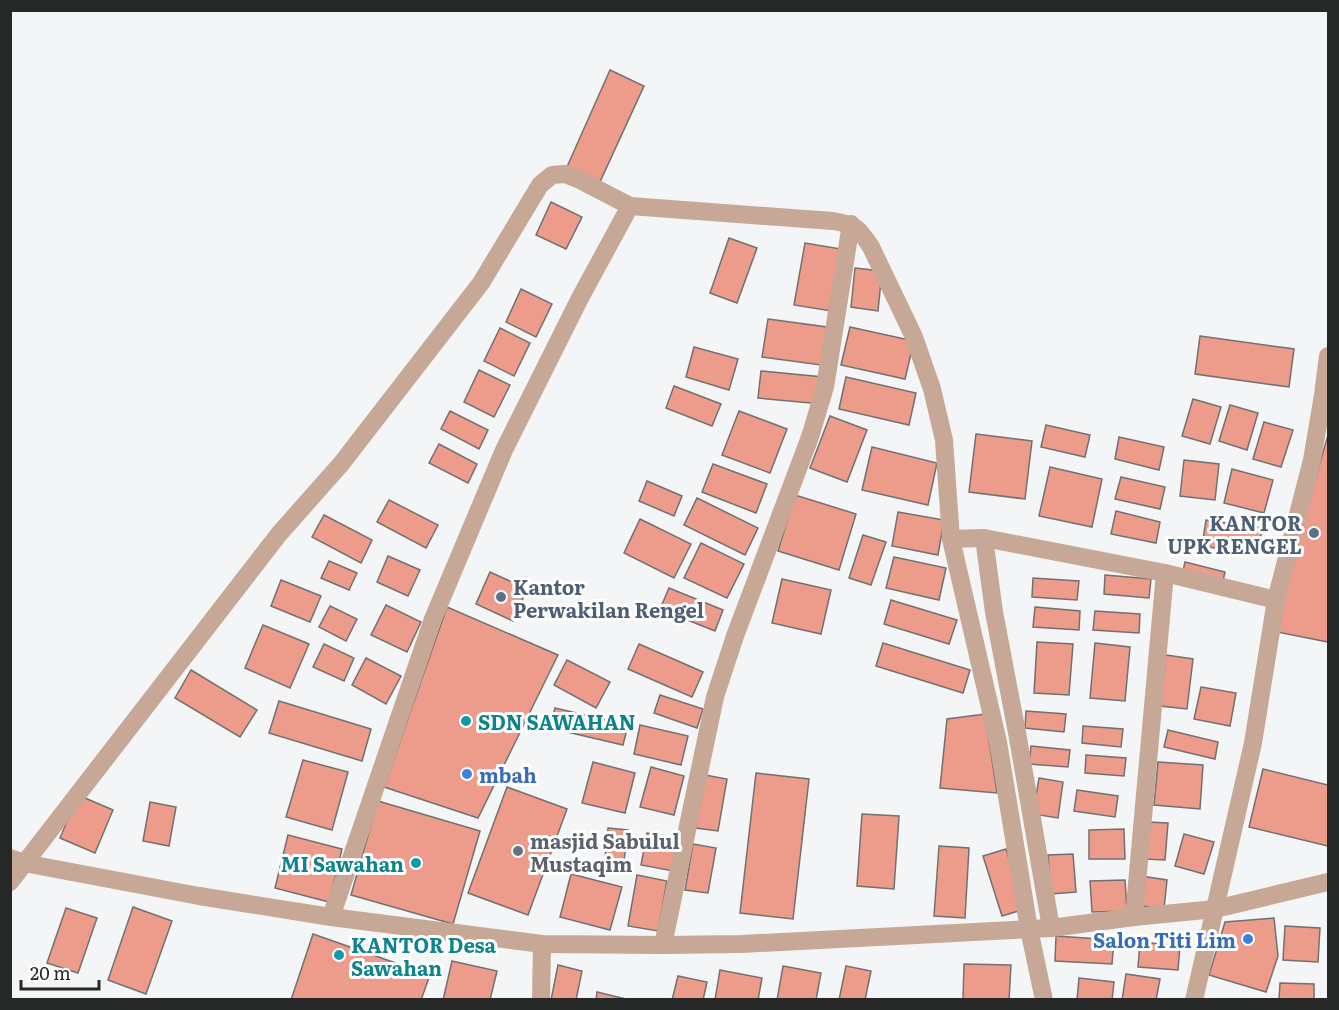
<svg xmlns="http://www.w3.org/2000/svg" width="1339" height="1010" viewBox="0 0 1339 1010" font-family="Literata,serif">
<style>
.building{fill:#ed9c8b;stroke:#737070;stroke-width:1.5}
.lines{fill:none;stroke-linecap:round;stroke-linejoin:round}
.minor{stroke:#c7a795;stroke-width:18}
.tertiary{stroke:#c7a795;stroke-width:18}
.service-dot{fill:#5c6f8a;stroke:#fff;stroke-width:2}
.culture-dot{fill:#0f9aa8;stroke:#fff;stroke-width:2}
.shop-dot{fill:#3f7fe0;stroke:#fff;stroke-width:2}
.worship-dot{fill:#6b7280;stroke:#fff;stroke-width:2}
.labels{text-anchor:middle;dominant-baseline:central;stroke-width:6;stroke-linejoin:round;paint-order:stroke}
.service-label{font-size:20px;font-weight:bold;fill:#4e5e75;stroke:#fff;text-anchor:end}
.culture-label{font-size:20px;font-weight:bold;fill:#0d838f;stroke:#fff;text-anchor:start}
.shop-label{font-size:20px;font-weight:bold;fill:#366cbe;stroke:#fff;text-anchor:start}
.worship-label{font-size:20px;font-weight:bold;fill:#5b616d;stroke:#fff;text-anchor:start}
</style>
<rect width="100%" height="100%" fill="#f3f5f6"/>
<g class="building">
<polygon points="610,70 644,86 599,184 566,169"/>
<polygon points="551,202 582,217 566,249 536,235"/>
<polygon points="729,238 757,248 737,303 710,293"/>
<polygon points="805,243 841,249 831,311 794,305"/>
<polygon points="855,268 882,271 878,311 851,307"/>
<polygon points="521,289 552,304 536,337 506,322"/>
<polygon points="768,319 827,327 821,365 762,357"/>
<polygon points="850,327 914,341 905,379 841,365"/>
<polygon points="500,328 530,343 514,376 484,361"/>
<polygon points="1200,336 1294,349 1289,387 1195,374"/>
<polygon points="694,347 738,359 729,390 686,377"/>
<polygon points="479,370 510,385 494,417 464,402"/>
<polygon points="761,371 823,377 821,404 758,398"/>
<polygon points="846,377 916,393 909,425 839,409"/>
<polygon points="674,386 721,404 712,426 666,408"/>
<polygon points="1193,399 1221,407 1210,444 1182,436"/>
<polygon points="1230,405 1258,413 1247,450 1219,441"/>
<polygon points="450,411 488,430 479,449 441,429"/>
<polygon points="739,411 787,429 770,473 722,455"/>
<polygon points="830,416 867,430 847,482 810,468"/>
<polygon points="1264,422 1293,430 1281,467 1253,459"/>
<polygon points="1046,425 1090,435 1085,457 1041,447"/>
<polygon points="976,434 1032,441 1025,499 969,492"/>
<polygon points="1328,435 1328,642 1272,631"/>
<polygon points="1119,437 1164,447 1159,470 1115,459"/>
<polygon points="439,444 477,464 468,483 429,463"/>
<polygon points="872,447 937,463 928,505 862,490"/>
<polygon points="1184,460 1219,464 1215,500 1180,496"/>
<polygon points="713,464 767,484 756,513 702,492"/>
<polygon points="1050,467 1102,479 1092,527 1039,516"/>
<polygon points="1232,469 1273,480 1264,513 1224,503"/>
<polygon points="1121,477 1165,487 1160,509 1115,499"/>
<polygon points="647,481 682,496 674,516 639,501"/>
<polygon points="795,495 856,514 839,570 778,551"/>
<polygon points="697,498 758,528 745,555 684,525"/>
<polygon points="389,500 438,525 426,548 377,522"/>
<polygon points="1116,511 1160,522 1156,543 1111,534"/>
<polygon points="898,512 944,520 938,555 892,546"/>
<polygon points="324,515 372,540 361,563 312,537"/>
<polygon points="640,519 691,544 674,578 624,553"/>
<polygon points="1206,520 1262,528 1258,555 1202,546"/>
<polygon points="863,535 886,542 871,585 849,578"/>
<polygon points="701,543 744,564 727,598 684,578"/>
<polygon points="388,556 420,570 408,596 377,582"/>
<polygon points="894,557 946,568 939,600 886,588"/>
<polygon points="329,561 357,573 349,590 321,578"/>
<polygon points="1185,562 1225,572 1221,590 1181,580"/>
<polygon points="490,572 527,589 513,621 476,604"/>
<polygon points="1105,575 1151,579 1149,598 1104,594"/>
<polygon points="1033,578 1079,581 1077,600 1032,597"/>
<polygon points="782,579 831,590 821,634 772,623"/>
<polygon points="281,580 321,596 310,622 271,606"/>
<polygon points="669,588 723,610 715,631 660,609"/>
<polygon points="891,600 957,620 949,644 884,624"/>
<polygon points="386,605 421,622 407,652 371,635"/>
<polygon points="330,606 357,619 346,641 319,627"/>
<polygon points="447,607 558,655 478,818 384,787"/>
<polygon points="1035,607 1080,611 1079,630 1033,627"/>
<polygon points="1095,611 1140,614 1139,633 1093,630"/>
<polygon points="263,625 309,644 290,688 245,668"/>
<polygon points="1037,642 1073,644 1069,695 1034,693"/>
<polygon points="883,643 970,670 963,693 876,666"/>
<polygon points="1095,643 1130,647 1125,701 1090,698"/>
<polygon points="324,644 354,658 344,681 313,667"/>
<polygon points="639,644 703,672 692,697 628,669"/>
<polygon points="1166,655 1193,659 1187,709 1160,706"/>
<polygon points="366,658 401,676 386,704 352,685"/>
<polygon points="567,660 610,682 596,708 554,685"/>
<polygon points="191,670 257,710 240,737 175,698"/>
<polygon points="1201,687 1236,693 1230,726 1194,719"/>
<polygon points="660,695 703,709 697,728 654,713"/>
<polygon points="279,701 371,729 362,761 269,733"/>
<polygon points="555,708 628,725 623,745 550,728"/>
<polygon points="1026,711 1066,714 1064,732 1025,728"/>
<polygon points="985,714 997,793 940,788 947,719"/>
<polygon points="640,725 688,736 681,765 634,754"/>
<polygon points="1083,726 1123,729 1121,747 1082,743"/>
<polygon points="1168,730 1218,742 1215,759 1164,747"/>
<polygon points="1031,746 1070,750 1068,767 1029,764"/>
<polygon points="1086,755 1126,758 1124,776 1085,773"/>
<polygon points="303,760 348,772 332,830 286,817"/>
<polygon points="593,762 635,773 625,813 582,803"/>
<polygon points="1158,762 1203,765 1200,809 1154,805"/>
<polygon points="651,767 684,776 674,815 640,807"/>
<polygon points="1263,769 1328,785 1328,846 1249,827"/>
<polygon points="756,773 809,779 793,919 740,913"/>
<polygon points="705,775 727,779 718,831 696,828"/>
<polygon points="1039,778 1063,782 1058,818 1033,814"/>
<polygon points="507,787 567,809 528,915 468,893"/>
<polygon points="1077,790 1118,796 1115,817 1074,811"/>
<polygon points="78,795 113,810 95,853 60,838"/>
<polygon points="378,801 480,831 453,924 351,895"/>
<polygon points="150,802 176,807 169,846 143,841"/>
<polygon points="862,814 899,816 894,889 857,886"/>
<polygon points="1147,822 1168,823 1165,860 1144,859"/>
<polygon points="608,828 628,830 623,869 604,867"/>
<polygon points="1124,829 1125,859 1089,859 1089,830"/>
<polygon points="647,833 680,839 673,871 641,865"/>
<polygon points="1184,834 1214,842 1204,874 1175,866"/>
<polygon points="288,835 342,849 329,902 275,888"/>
<polygon points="693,844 716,848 708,893 685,890"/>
<polygon points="939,846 969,848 965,918 934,916"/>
<polygon points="1006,849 1025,909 1002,916 983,856"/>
<polygon points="1073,854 1076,892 1051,894 1048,855"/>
<polygon points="571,874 622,887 610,930 560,917"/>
<polygon points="637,875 667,881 658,931 628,926"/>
<polygon points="1141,876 1167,880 1164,909 1136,905"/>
<polygon points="1125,880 1127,911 1092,912 1090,881"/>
<polygon points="133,907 172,921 146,994 108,980"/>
<polygon points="66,908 97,918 78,973 47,963"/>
<polygon points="1274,918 1278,956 1266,992 1209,975 1225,922"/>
<polygon points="1285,926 1320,928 1318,962 1283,960"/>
<polygon points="313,934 430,975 421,1000 291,1000"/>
<polygon points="1056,936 1114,940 1112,964 1055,961"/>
<polygon points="1140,942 1180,946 1178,970 1138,967"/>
<polygon points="452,961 497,971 490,1000 443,1000"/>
<polygon points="964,964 1011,965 1009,1000 963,1000"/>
<polygon points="558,965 582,971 576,1000 551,1000"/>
<polygon points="783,966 821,973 816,1000 777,1000"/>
<polygon points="846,966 871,971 865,1000 839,1000"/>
<polygon points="720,970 762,978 758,1000 715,1000"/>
<polygon points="1126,974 1160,979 1156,1000 1122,1000"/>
<polygon points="678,976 707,982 703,1000 672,1000"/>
<polygon points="1079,978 1114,982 1112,1000 1077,1000"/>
<polygon points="1280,983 1314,984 1314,1000 1279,1000"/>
<polygon points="597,992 630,1000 596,1000"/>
</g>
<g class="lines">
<g class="minor">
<polyline points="984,538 994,612 1018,738 1051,928"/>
<polyline points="951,539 984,538 1165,573 1276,600"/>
<path d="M10 882 279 534 341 464 481 283 540 185 552 175 565 174 578 179 630 206 833 221C856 225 858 227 871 247L914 337 932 389 944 440 951 539 998 742 1029 929 1044 1000"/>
<polyline points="331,917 433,619 504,450 580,298 630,206"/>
<polyline points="1134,917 1165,573"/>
<polyline points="663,945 715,697 735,636 810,437 825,387 851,224"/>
<polyline points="541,1000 542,944"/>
<polyline points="1194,1000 1253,743 1276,600 1312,460 1323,395 1328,356"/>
</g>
<polyline class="tertiary" points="10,858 24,863 199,896 331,917 542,944 663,945 741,944 1051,928 1134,917 1215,909 1328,882"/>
</g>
<g class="service-dot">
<circle cx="1314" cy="533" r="6"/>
<circle cx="501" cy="597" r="6"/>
</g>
<g class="culture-dot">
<circle cx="466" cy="721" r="6"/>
<circle cx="416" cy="863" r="6"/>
<circle cx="339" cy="955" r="6"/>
</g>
<g class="shop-dot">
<circle cx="467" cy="774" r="6"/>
<circle cx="1248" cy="939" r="6"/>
</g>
<circle class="worship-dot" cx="518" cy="851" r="6"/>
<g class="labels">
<g class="service-label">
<text x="1302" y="522">KANTOR<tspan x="1302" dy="23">UPK RENGEL</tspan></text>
<text x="513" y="586" text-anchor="start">Kantor<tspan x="513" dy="23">Perwakilan Rengel</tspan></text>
</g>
<g class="culture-label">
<text x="478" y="721">SDN SAWAHAN</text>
<text x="404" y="863" text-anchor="end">MI Sawahan</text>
<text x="351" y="944">KANTOR Desa<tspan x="351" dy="23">Sawahan</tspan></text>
</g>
<g class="shop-label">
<text x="479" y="774">mbah</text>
<text x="1236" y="939" text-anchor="end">Salon Titi Lim</text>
</g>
<g class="worship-label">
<text x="530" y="840">masjid Sabulul<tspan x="530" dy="23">Mustaqim</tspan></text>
</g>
</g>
<rect width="1339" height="1010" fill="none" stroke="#262727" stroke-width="24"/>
<path d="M21 980v9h78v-9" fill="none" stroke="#262727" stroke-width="3"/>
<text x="30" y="980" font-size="18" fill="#262727" stroke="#ffffff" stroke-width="4.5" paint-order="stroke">20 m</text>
</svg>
